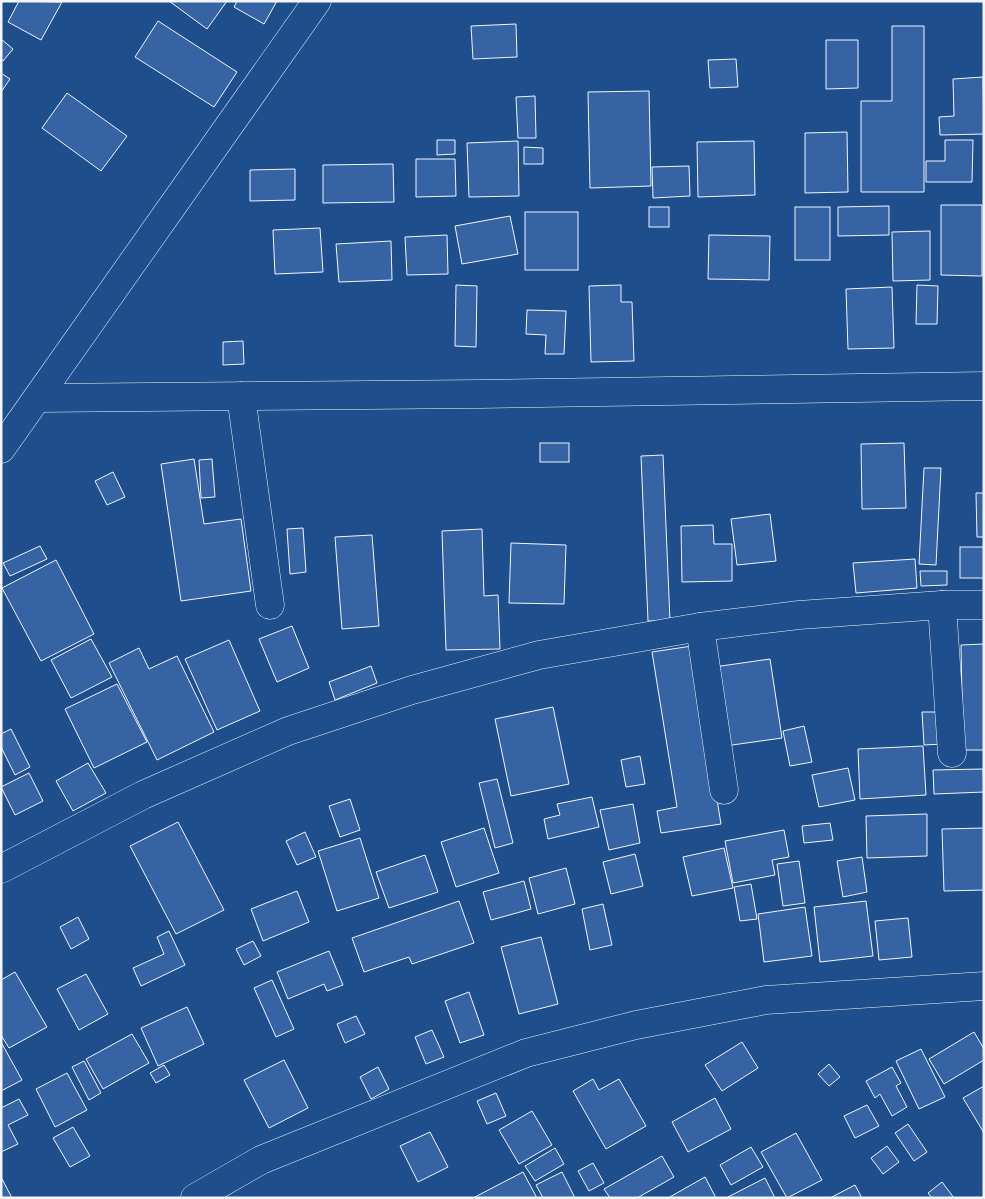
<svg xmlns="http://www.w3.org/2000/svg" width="985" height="1199" viewBox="0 0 985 1199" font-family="'PT Sans Narrow',sans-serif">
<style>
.building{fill:#3563a3;stroke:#f2f6ff}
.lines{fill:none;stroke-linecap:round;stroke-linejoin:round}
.minor-casing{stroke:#f2f6ff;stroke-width:29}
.minor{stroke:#1f4e8c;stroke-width:28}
</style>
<rect width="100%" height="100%" fill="#1f4e8c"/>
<g class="building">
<polygon points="19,1 62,2 41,40 8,22"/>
<polygon points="169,1 227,1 207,29"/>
<polygon points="237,1 277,1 264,24 234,7"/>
<polygon points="158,21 237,72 214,107 135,57"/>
<polygon points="516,24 517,57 473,59 471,26"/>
<polygon points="892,26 924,26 924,192 861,192 861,101 892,101"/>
<polygon points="1,39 13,49 3,61 1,59"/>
<polygon points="826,40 858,40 858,88 826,89"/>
<polygon points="736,59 738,87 710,88 708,60"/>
<polygon points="1,73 10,79 1,92"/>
<polygon points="983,77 984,134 940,135 939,117 954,116 953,79"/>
<polygon points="649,91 651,186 590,188 588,92"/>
<polygon points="67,93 127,136 101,171 42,128"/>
<polygon points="535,96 536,138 518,138 516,97"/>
<polygon points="847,132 848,192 805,193 805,133"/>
<polygon points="437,140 455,140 455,154 437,155"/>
<polygon points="945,140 973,140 972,182 926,182 926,161 945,161"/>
<polygon points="518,141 519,196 469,197 467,143"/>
<polygon points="754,141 755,195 698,197 697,142"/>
<polygon points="524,147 543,148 543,164 524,164"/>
<polygon points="416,159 455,159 456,196 416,197"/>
<polygon points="393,164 394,202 323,203 323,165"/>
<polygon points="689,166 690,196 653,198 652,167"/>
<polygon points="295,169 295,200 250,201 250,170"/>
<polygon points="941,205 982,205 982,276 941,275"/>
<polygon points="889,206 889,235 838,236 838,207"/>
<rect x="649" y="207" width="20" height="20"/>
<rect x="795" y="207" width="35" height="53"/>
<rect x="525" y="212" width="53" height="58"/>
<polygon points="510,216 518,254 462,264 455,226"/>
<polygon points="320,228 323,272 275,274 273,230"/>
<polygon points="930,231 930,280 893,281 892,232"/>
<polygon points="447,235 448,274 407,275 405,237"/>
<polygon points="709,235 770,236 769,280 708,279"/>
<polygon points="391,241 392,280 339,282 336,244"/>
<polygon points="456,285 477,286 476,347 455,346"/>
<polygon points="621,285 621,302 632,302 634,361 591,362 589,286"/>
<polygon points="917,285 938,286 937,324 916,324"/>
<polygon points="892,287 894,348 848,349 846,289"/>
<polygon points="527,310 566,311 564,354 545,354 546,335 526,334"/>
<polygon points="243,341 244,364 223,365 223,342"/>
<rect x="540" y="443" width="29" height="19"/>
<polygon points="904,443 906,508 862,509 861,444"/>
<polygon points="663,455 670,621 648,621 641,456"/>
<polygon points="194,459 204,524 241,519 251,591 181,601 161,464"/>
<polygon points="212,459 215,497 201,498 199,460"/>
<polygon points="924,468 941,468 936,565 919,564"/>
<polygon points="113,472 125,497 107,505 95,481"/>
<polygon points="976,493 984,493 984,537 977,537"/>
<polygon points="770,514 776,561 737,565 731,519"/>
<polygon points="713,525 714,544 732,544 732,581 682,582 681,526"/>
<polygon points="303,528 306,572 290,574 287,529"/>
<polygon points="482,529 484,596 498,595 500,649 446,650 442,531"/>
<polygon points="372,535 379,626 342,629 335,537"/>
<polygon points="511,543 566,545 564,604 509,603"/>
<polygon points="40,546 47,559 10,576 3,563"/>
<rect x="960" y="547" width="24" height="31"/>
<polygon points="915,559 917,588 856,593 853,563"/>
<polygon points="56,560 94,634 41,661 2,588"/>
<polygon points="920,571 947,571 947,585 921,586"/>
<polygon points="292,626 309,668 277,682 259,639"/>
<polygon points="91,639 112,677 71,698 51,660"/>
<polygon points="229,640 260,711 217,730 185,659"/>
<polygon points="984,644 984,750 963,750 961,645"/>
<polygon points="692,646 721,824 661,833 657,811 677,807 652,652"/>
<polygon points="139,648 149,669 177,656 214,732 157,760 109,663"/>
<polygon points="770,659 782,738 725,746 714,667"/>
<polygon points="371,666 377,683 335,700 329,682"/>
<polygon points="117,684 147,742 94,768 65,709"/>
<polygon points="553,707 569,784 511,796 495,719"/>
<polygon points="922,712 941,712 943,744 924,745"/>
<polygon points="804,726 812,762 790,766 783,731"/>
<polygon points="11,729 30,767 15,775 1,747 1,734"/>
<polygon points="923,746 926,795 860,799 858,749"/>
<polygon points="640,756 645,784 626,787 621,760"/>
<polygon points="88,763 106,793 73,811 56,781"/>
<polygon points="848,768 855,800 819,807 812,775"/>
<polygon points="983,769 984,792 934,794 933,770"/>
<polygon points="29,773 43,801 15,815 1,787"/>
<polygon points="497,779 513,843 495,848 479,783"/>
<polygon points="592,797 599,827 548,839 544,819 560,815 557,804"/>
<polygon points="350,799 360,830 340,837 329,806"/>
<polygon points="633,804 640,843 609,850 600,810"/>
<polygon points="927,814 927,856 867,858 866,816"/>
<polygon points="178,822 224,910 176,934 130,846"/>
<polygon points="830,823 833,840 804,843 802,826"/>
<polygon points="484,828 499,873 456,887 441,842"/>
<polygon points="984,828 984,890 944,891 942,829"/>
<polygon points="784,830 789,857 772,860 775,875 733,883 725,841"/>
<polygon points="305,832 316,857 297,865 286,841"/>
<polygon points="360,838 379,898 337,911 318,851"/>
<polygon points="724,848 733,888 692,896 683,857"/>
<polygon points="635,854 643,886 611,894 603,862"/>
<polygon points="425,855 438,892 389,908 376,872"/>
<polygon points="862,857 867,892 843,897 837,861"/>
<polygon points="799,861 805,903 783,906 777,864"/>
<polygon points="566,868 575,904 538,914 529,878"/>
<polygon points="524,881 531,909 491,920 483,892"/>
<polygon points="751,884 757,919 740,921 734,887"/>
<polygon points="297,891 309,922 263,941 251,909"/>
<polygon points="459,901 474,943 412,964 409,957 364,972 352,938"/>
<polygon points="866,901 873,956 820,962 814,907"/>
<polygon points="603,904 612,945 590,950 582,909"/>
<polygon points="805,907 812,956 764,962 758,914"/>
<polygon points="78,917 89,939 71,949 60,927"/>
<polygon points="908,918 912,957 879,960 875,921"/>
<polygon points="169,931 185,965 141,986 133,968 164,954 157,937"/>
<polygon points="541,937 558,1004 519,1014 501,947"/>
<polygon points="253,941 261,956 244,965 236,949"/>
<polygon points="329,951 343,985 327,991 324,984 288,999 277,972"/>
<polygon points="15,972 47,1027 9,1048 1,1035 1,980"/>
<polygon points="86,974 108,1014 79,1030 57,989"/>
<polygon points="272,980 294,1029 276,1037 254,988"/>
<polygon points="469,992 484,1035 460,1043 445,1001"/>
<polygon points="187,1007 204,1044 158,1066 141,1028"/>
<polygon points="356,1016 365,1034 345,1043 337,1024"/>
<polygon points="432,1030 444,1057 426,1064 415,1037"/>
<polygon points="974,1032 984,1049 984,1060 944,1084 929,1059"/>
<polygon points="132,1034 149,1063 103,1089 86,1059"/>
<polygon points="1,1042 22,1080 1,1091"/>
<polygon points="742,1042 758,1068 722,1091 705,1065"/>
<polygon points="921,1049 945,1097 919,1109 896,1061"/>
<polygon points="284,1060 308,1108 269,1128 244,1080"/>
<polygon points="84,1061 101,1093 89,1100 72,1067"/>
<polygon points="829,1064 840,1077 829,1086 818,1074"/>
<polygon points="164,1065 170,1075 156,1083 150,1073"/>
<polygon points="378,1067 389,1089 371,1099 360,1077"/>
<polygon points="892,1067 901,1083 896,1086 907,1107 892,1116 880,1094 875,1098 866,1081"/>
<polygon points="67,1073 87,1110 55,1127 36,1089"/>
<polygon points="593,1079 599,1090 619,1079 646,1126 606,1149 573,1091"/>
<polygon points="984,1086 984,1133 963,1098"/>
<polygon points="496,1093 506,1116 487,1124 477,1101"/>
<polygon points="715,1098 731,1129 688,1152 672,1122"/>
<polygon points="19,1099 28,1115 8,1125 18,1144 1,1152 1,1108"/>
<polygon points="867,1105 879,1126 855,1138 844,1116"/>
<polygon points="532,1111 552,1145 519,1164 499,1130"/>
<polygon points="908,1124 927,1152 914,1161 895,1133"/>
<polygon points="73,1127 90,1156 70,1167 53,1138"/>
<polygon points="430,1132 448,1167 418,1182 400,1146"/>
<polygon points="796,1133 822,1180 787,1198 761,1152"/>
<polygon points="887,1146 899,1162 883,1174 871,1158"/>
<polygon points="751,1147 763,1167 731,1185 720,1165"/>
<polygon points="555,1148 564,1164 535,1181 525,1166"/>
<polygon points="662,1156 674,1177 637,1198 610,1198 604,1189"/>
<polygon points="593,1163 604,1183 589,1191 578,1171"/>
<polygon points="523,1172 537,1198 473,1198"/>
<polygon points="562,1172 575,1198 543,1198 536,1185"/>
<polygon points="1,1177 12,1198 1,1198"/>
<polygon points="705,1177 716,1198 668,1198"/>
<polygon points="765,1178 775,1198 729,1198 728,1197"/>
<polygon points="942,1182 954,1198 932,1198 928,1193"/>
<polygon points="855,1185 862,1198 830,1198"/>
</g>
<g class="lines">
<defs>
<g id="minor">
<polyline points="241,396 270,605"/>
<polyline points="39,398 480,394 984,386"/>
<polyline points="1,449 317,1"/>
<polyline points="942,605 952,753"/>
<polyline points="700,627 724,790"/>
<polyline points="1,869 143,795 288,731 412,690 539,655 700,627 799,615 942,605 984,605"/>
<polyline points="195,1198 261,1160 526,1053 636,1025 766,1000 984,986"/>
</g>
</defs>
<use href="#minor" class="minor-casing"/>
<use href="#minor" class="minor"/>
</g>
<rect width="985" height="1199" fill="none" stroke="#f2f6ff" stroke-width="5"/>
</svg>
